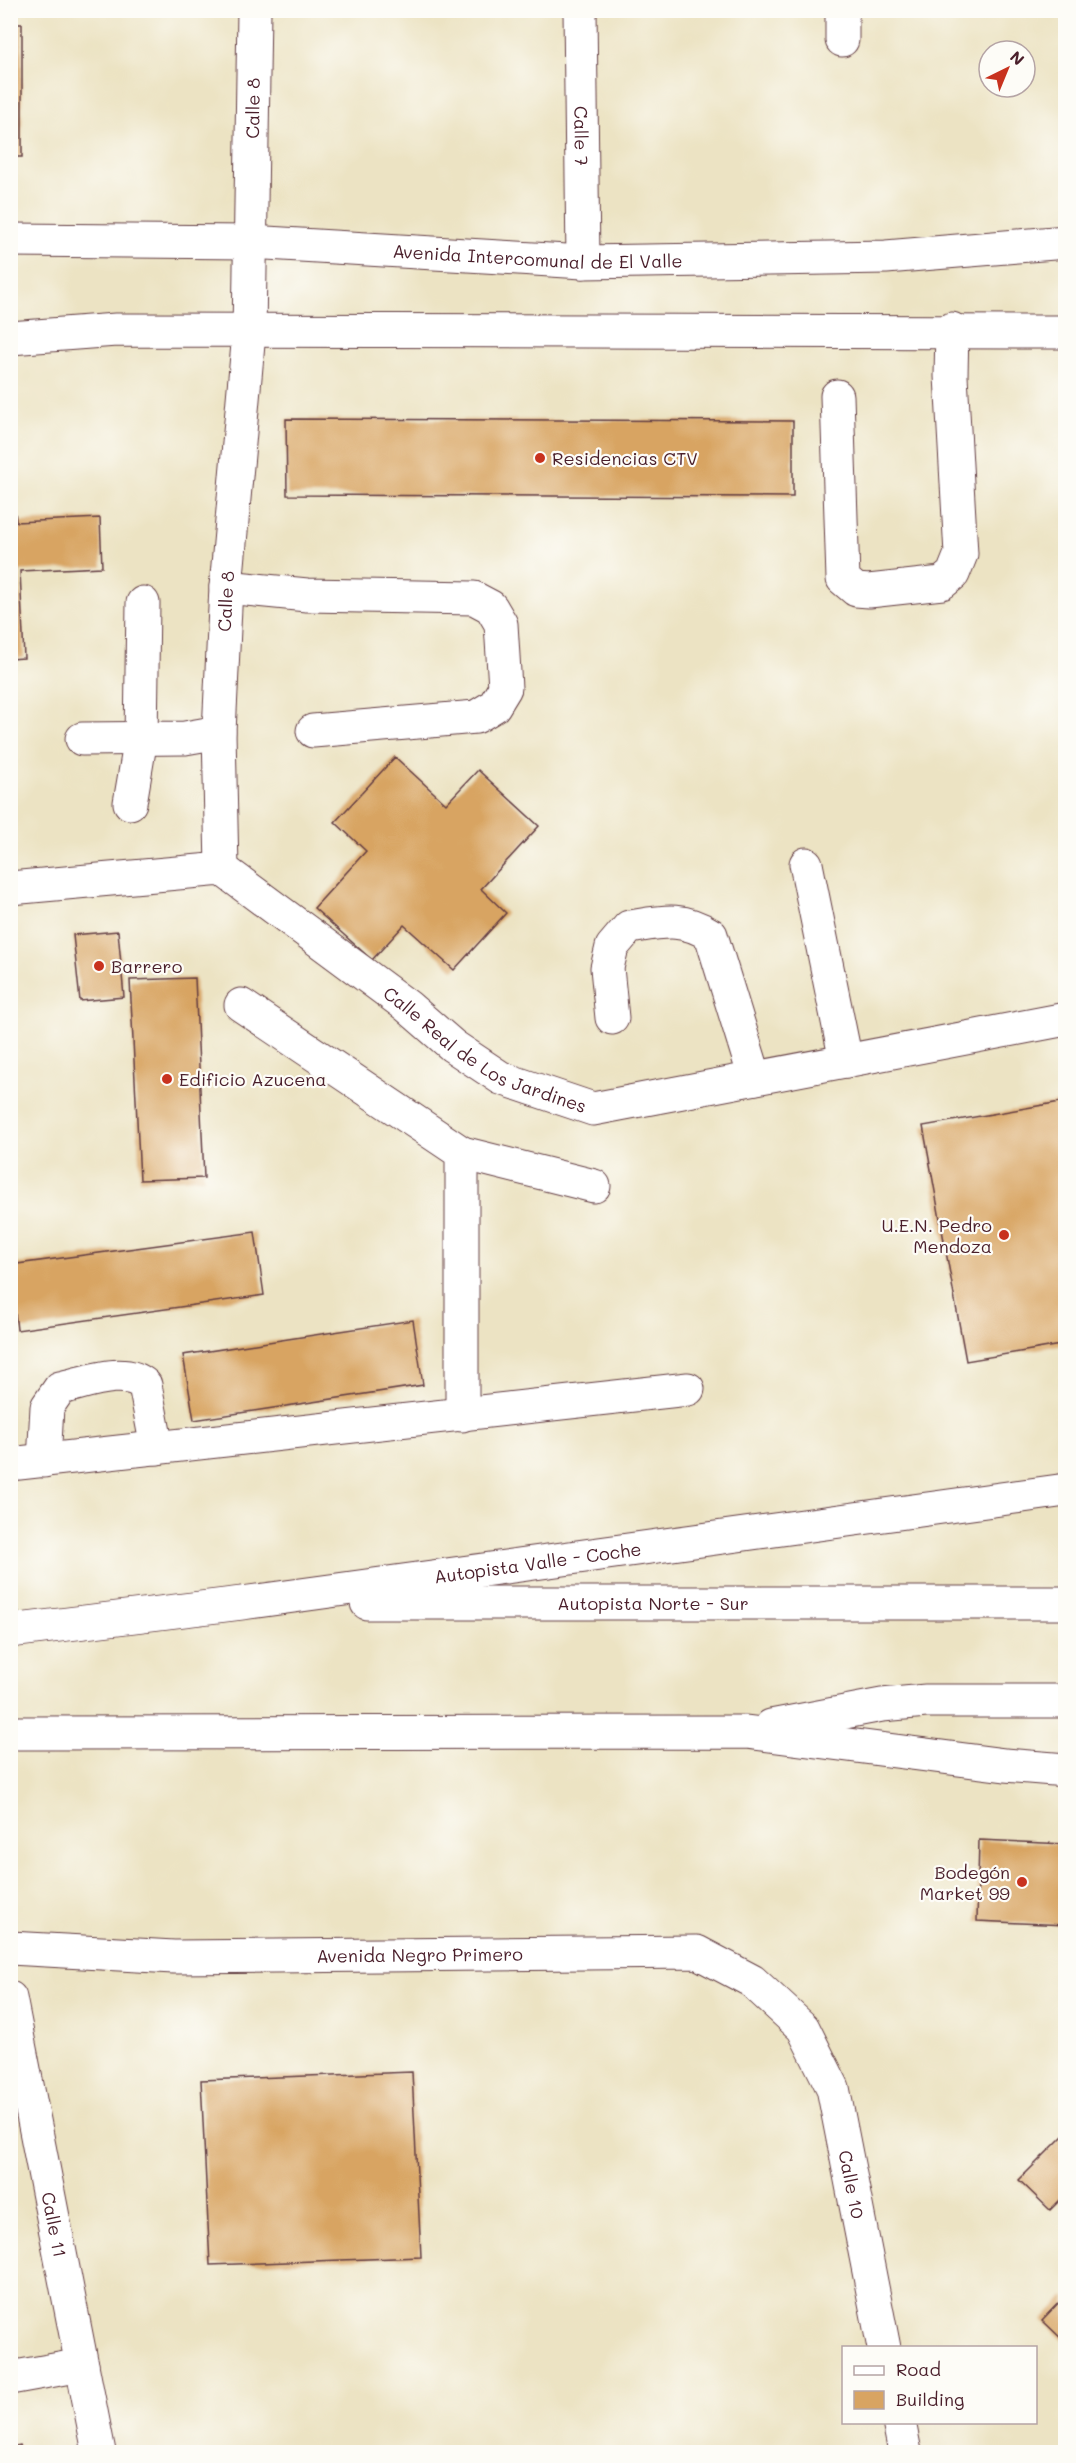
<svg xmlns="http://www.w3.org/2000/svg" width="1076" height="2463" viewBox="0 0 1076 2463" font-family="Mali,sans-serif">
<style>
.building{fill:#d8a462}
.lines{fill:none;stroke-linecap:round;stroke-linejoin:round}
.minor-casing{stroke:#623c42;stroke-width:35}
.major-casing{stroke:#623c42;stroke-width:35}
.highway-casing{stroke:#623c42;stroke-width:35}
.minor{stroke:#fff;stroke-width:33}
.major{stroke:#fff;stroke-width:33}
.highway{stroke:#fff;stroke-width:33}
.poi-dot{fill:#c8321e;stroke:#fdfcf7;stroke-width:2}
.labels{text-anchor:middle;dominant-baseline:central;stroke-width:4.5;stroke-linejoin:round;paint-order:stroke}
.street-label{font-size:18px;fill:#4a1f2b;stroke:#fdfcf7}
.poi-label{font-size:18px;fill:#4a1f2b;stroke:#fdfcf7;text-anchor:start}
</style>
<rect width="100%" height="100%" fill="#fdfcf7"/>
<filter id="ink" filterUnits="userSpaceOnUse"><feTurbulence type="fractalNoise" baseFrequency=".0167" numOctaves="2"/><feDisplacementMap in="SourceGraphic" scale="12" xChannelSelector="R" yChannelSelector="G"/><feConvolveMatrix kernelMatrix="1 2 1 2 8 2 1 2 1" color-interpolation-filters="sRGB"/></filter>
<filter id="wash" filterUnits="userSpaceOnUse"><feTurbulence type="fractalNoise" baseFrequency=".008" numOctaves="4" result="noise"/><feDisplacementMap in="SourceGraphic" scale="24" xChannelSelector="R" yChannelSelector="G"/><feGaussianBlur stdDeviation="1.35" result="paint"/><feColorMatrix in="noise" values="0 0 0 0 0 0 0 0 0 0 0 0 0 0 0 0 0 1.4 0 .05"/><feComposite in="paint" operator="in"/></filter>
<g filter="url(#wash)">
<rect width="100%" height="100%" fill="#ece3c3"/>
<g id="blocks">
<g class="building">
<rect x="10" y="24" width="12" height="133"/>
<polygon points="286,419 793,421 793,497 287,495"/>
<polygon points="10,445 16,522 100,518 102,567 20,571 24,658 10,659"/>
<polygon points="395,757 446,804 478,770 539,826 481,889 506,913 454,970 404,925 372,960 314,908 366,851 335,822"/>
<polygon points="118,931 124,997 80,1001 73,935"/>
<polygon points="195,978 204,1178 140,1180 130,980"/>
<polygon points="1066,1101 1066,1344 966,1361 923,1126"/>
<polygon points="255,1232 264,1295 17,1330 10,1265"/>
<polygon points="413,1320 423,1385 194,1420 183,1355"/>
<polygon points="979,1840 1066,1844 1066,1925 977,1921"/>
<polygon points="412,2072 421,2257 210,2265 201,2080"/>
<polygon points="1066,2133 1066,2194 1050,2210 1019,2180"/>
<polygon points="1066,2295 1066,2343 1042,2320"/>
<polygon points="20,2445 22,2452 10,2452 10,2447"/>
</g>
</g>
</g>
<g filter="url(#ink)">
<use href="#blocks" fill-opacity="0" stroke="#623c42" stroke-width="1.5"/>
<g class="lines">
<defs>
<g id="minor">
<path id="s1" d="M580 10 583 262"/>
<polyline points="842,10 842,40"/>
<polyline points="837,396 843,579 856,590 869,591 942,583 953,574 961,554 951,376 952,329"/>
<polyline points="226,587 307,595 474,598 491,607 501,624 505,688 494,706 476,717 313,731"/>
<polyline points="82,739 185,738 219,732"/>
<polyline points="130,803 141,738 143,603"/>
<polyline points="806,864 846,1061"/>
<path id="s2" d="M222 869 219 732 226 587 249 333 254 10"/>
<path id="s3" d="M10 888 222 869 407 1006 453 1046 501 1078 593 1109 1066 1019"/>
<polyline points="241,1005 462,1153 462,1415"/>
<path d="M612 1018 607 968 612 947 629 927C662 922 682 916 711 935L755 1078"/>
<polyline points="462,1153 594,1186"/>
<path d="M44 1461 47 1407 60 1388C85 1383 125 1366 145 1385L157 1448"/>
<polyline points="10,1464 688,1389"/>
<path id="s4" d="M10 1948 174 1957 697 1952 752 1981 803 2028 833 2088 884 2348"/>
<path id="s5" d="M10 1998 99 2452"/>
<polyline points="10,2378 82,2365"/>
<polyline points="899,2422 905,2452"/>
</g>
<g id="major">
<path id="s6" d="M10 240 250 242 583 262 886 257 1066 242"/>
<polyline points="10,338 116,330 1066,332"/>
</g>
<g id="highway">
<path id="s7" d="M367 1603H1066"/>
<path id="s8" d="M10 1631 242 1603 1066 1490"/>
<polyline points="771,1726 882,1705 926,1701 1066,1701"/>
<polyline points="10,1733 746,1732 1005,1765 1066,1770"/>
</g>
</defs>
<use href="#minor" class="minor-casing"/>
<use href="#major" class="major-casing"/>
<use href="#highway" class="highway-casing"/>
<use href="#minor" class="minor"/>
<use href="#major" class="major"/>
<use href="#highway" class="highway"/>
</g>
</g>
<g class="poi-dot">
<circle cx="540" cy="458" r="6"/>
<circle cx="99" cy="966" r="6"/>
<circle cx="167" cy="1079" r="6"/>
<circle cx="1004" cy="1235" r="6"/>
<circle cx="1022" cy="1882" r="6"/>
</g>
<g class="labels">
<g class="street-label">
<text stroke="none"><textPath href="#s2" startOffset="762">Calle 8</textPath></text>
<text stroke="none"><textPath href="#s1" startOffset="126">Calle 7</textPath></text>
<text stroke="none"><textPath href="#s6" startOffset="528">Avenida Intercomunal de El Valle</textPath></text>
<text stroke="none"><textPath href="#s2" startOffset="268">Calle 8</textPath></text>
<text stroke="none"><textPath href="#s3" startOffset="534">Calle Real de Los Jardines</textPath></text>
<text stroke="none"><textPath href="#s8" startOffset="532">Autopista Valle - Coche</textPath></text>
<text stroke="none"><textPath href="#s7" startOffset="286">Autopista Norte - Sur</textPath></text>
<text stroke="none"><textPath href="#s4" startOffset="410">Avenida Negro Primero</textPath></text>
<text stroke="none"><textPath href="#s4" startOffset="984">Calle 10</textPath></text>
<text stroke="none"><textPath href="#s5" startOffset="231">Calle 11</textPath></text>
</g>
<g class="poi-label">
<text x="552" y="458">Residencias CTV</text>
<text x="111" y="966">Barrero</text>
<text x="179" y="1079">Edificio Azucena</text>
<text x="992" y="1225" text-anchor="end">U.E.N. Pedro<tspan x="992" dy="21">Mendoza</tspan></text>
<text x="1010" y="1872" text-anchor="end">Bodegón<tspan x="1010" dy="21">Market 99</tspan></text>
</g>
</g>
<rect width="1076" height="2463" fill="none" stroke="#fdfcf7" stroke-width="36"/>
<rect x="842" y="2346" width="195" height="78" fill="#fdfcf7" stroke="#b5a4a5" stroke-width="1.5"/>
<rect x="854" y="2366" width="30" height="9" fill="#ffffff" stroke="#b5a4a5" stroke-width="1.5"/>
<text x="896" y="2376" font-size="18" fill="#4a1f2b">Road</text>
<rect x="854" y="2391" width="30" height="18" fill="#d8a462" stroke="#b5a4a5" stroke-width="1.5"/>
<text x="896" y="2406" font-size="18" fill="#4a1f2b">Building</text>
<g transform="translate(1007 69) rotate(43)"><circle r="28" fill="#fdfcf7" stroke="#b5a4a5" stroke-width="1.5"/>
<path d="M0-4.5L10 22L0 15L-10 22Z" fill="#c8321e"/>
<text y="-9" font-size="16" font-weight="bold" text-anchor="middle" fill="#4a1f2b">N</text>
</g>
</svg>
